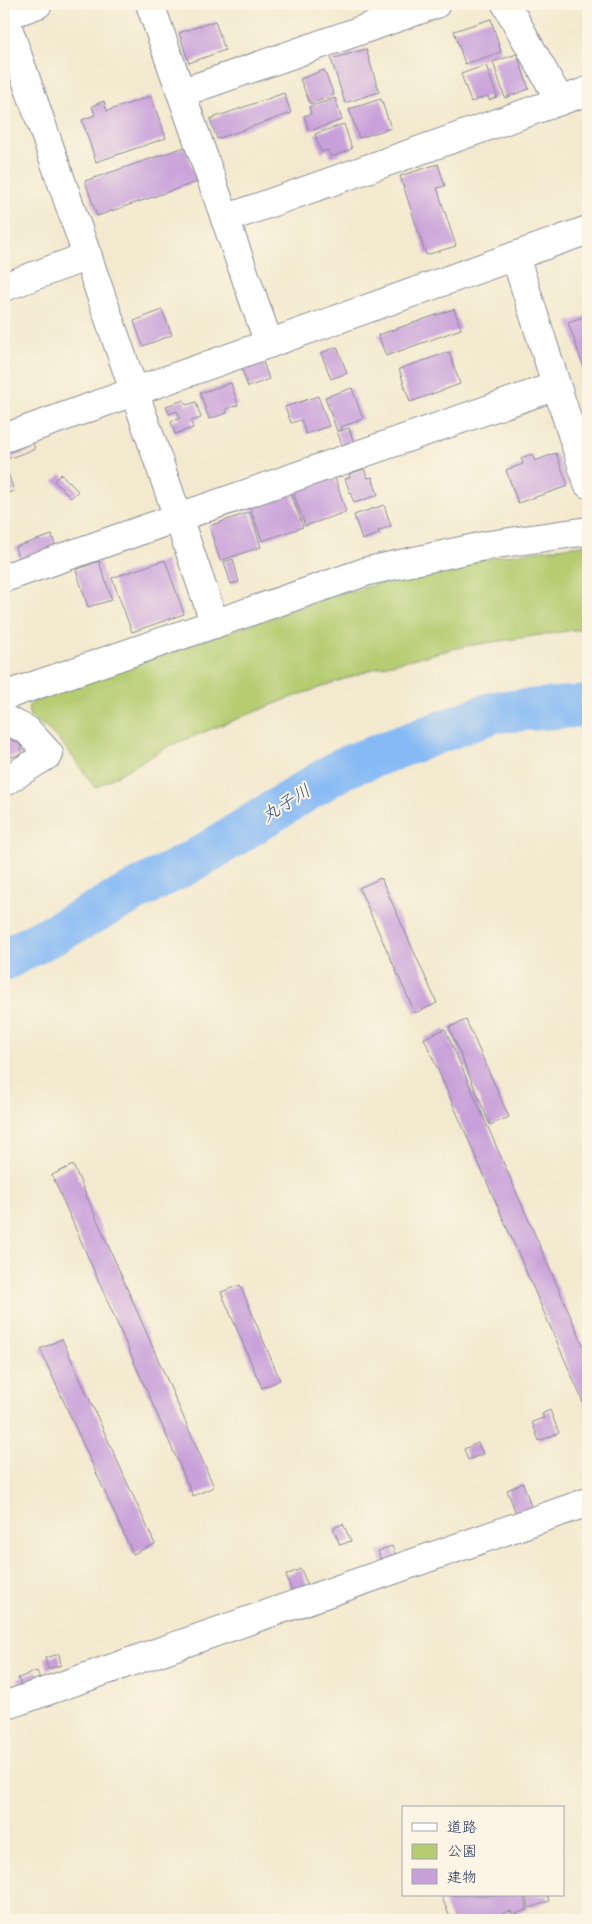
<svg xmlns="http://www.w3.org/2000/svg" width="592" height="1924" viewBox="0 0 592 1924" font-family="Itim,'Klee One',sans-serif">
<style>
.green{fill:#b5cc71;stroke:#687e68}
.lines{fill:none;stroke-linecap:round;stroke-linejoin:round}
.river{stroke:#86baf4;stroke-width:42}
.building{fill:#c8a0da}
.minor-casing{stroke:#878c96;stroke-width:30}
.minor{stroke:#fff;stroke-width:28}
.labels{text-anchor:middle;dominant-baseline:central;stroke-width:4;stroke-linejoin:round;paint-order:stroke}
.water-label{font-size:18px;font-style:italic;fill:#365284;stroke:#fcf5e5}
</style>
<rect width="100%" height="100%" fill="#fcf5e5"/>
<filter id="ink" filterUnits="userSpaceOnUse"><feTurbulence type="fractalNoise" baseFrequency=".02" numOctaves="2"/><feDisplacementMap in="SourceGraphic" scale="10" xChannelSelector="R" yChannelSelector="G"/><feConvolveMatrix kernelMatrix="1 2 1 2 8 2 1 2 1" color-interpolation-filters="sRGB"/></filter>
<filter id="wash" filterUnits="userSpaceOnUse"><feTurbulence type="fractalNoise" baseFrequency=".0096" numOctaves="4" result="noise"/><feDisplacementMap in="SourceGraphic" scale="20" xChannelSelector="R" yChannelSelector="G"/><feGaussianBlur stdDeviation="1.12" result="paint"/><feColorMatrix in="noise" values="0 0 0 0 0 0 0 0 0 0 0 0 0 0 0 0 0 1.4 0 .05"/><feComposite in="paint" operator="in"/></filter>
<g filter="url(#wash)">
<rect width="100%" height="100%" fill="#f3e9ce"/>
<path class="green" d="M588 544V628L466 646 379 667 287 699 169 746 95 788C77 763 58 732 30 717L28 707 33 702 86 681 329 597 418 573 500 556Z"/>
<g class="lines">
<polyline class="river" points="4,960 200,857 343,768 494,712 588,706"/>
</g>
<g id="blocks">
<g class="building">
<polygon points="491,19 501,52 465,64 454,31"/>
<polygon points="215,21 225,50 189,63 179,33"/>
<polygon points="366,49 379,92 345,103 331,59"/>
<polygon points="517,54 529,89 505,98 493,62"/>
<polygon points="486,65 497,97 489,100 488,96 471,102 461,74"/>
<polygon points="324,70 334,95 310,104 300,79"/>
<polygon points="284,93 291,113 217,139 210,119"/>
<polygon points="151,96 166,138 96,162 82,120 95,115 92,106 104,101 107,111"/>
<polygon points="335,98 342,120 309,131 304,116 311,114 309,107"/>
<polygon points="381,99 391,128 359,138 349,109"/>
<polygon points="344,124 352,149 331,157 328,150 321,152 315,134"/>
<polygon points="185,147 197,182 97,216 85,181"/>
<polygon points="438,164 445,186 437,188 456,246 426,255 400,176"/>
<polygon points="454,309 461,329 386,356 378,335"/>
<polygon points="162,310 172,335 143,346 134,321"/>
<polygon points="588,315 588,370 585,371 568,322"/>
<polygon points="337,347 347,373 331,379 321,353"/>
<polygon points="449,352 460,384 410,402 399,369"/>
<polygon points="262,359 269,379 248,387 241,366"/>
<polygon points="231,383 238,405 226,409 227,413 209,419 200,393"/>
<polygon points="352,388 363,419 341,427 342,429 337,431 325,397"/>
<polygon points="318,396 329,426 306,434 301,420 291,423 285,407"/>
<polygon points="184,400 186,405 196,402 201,418 191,421 193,428 175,434 171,422 180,418 177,411 169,414 166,406"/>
<polygon points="349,428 354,443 343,447 337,432"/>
<polygon points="32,441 35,449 7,459 4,451"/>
<polygon points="556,453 568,486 518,503 506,470 523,464 521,458 532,454 535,461"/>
<polygon points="4,461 14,491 4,494"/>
<polygon points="364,469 368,478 372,477 378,495 354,503 345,479 350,477 349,474"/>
<polygon points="61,474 78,491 71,498 54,481"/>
<polygon points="334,474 346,512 305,526 292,489"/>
<polygon points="290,490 303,527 262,541 249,504"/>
<polygon points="384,505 391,526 378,531 379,534 362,540 354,515"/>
<polygon points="250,512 261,547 220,561 209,526"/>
<polygon points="52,535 56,548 19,561 15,547"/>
<polygon points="233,559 239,582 231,584 224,562"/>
<polygon points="165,560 184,614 132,632 112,578"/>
<polygon points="99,561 112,600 88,607 76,570"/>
<polygon points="4,737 6,737 20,744 22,754 4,759"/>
<polygon points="381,878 437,1003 415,1013 359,888"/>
<polygon points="466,1020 509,1117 490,1125 449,1027"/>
<polygon points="445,1029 588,1356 588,1413 424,1038"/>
<polygon points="73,1165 214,1487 193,1496 52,1175"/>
<polygon points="240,1285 280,1380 262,1388 221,1292"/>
<polygon points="62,1339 155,1544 133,1554 40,1349"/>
<polygon points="550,1410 559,1433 539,1441 532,1422 544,1418 542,1414"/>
<polygon points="478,1443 483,1454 468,1460 464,1449"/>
<polygon points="523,1483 532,1509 517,1516 507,1490"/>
<polygon points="343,1524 351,1541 340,1545 333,1528"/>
<polygon points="392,1546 398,1562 383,1567 378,1551"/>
<polygon points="301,1569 309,1589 293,1595 286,1575"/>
<polygon points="59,1654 61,1665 48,1669 45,1658"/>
<polygon points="37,1671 41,1681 22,1689 18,1678"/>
<polygon points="441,1895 523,1895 528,1909 513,1915 511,1911 502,1914 505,1920 451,1920"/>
<polygon points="525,1895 547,1895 549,1901 530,1908"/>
</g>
</g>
</g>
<g filter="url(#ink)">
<use href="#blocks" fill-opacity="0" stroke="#878c96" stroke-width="1"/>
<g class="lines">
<defs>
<g id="minor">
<polyline points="150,4 269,344"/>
<polyline points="506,4 560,101"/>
<polyline points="4,16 215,624"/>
<polyline points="4,16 38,4"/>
<polyline points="181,93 436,4"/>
<polyline points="225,219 588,91"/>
<polyline points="515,256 588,484"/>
<polyline points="4,287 88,256"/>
<polyline points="4,438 588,230"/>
<polyline points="4,578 556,386"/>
<polyline points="4,696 368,571 489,545 588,531"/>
<polyline points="4,719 27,730 49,754 4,782"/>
<polyline points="4,1706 588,1502"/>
</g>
</defs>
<use href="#minor" class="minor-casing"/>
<use href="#minor" class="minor"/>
</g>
</g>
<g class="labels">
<g class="water-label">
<text transform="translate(286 803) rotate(-32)">丸子川</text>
</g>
</g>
<rect width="592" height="1924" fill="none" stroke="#fcf5e5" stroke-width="20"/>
<rect x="402" y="1806" width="162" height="90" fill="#fcf5e5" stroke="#a2a6af"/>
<rect x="412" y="1823" width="25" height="8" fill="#ffffff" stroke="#a2a6af"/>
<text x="447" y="1832" font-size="15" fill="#1b2f5e">道路</text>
<rect x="412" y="1844" width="25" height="15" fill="#b5cc71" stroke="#a2a6af"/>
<text x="447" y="1856" font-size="15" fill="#1b2f5e">公園</text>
<rect x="412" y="1869" width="25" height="15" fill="#c8a0da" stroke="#a2a6af"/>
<text x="447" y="1882" font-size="15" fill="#1b2f5e">建物</text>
</svg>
